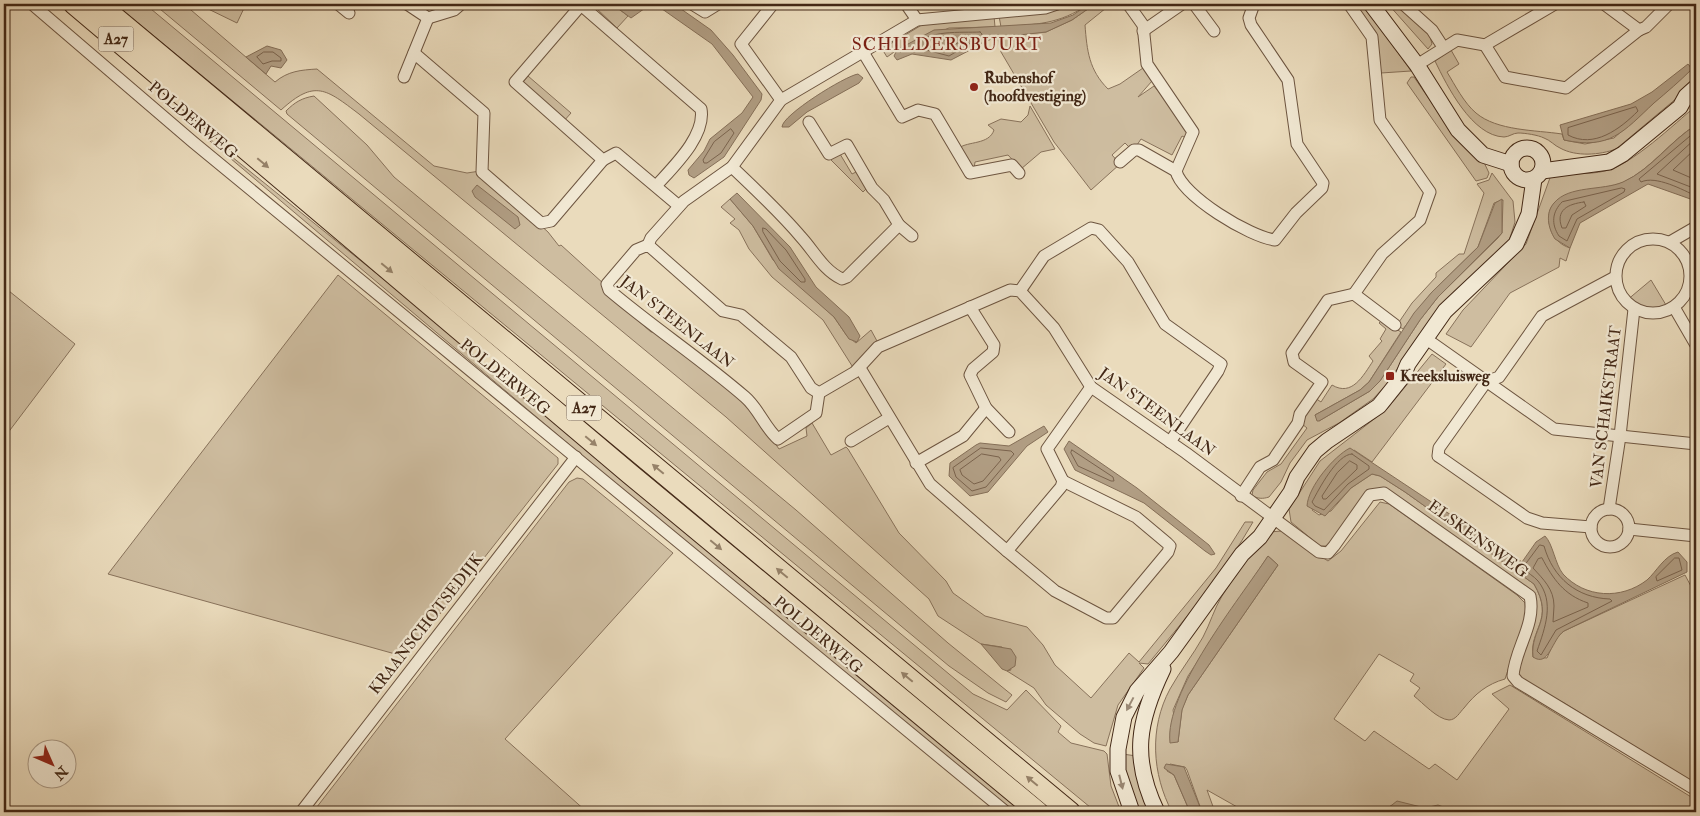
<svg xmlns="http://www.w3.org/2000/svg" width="1700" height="816" viewBox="0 0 1700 816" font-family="'IM FELL Double Pica',serif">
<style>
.green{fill:#cebda0;stroke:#88725b;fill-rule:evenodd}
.water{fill:#b19e84;stroke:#856f58}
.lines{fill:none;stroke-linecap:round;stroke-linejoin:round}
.shore{stroke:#7a634d;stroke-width:1}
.street-casing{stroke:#6d5540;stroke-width:13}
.secondary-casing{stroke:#432816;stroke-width:17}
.highway-casing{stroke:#432816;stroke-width:22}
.street{stroke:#f1e8d3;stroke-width:11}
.secondary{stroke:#f1e8d3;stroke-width:15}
.highway{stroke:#eadbbc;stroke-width:20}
.oneway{fill:#968269}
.oneway2{fill:#9a8874}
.poi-dot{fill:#8f2418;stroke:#f1e8d3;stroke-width:2}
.labels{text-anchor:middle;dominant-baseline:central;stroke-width:4.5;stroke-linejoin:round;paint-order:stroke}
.shield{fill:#f1e8d3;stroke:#77624f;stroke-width:1}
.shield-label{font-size:15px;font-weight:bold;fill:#432816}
.poi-label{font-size:16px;font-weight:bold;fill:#432816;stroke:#f1e8d3;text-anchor:start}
.street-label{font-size:16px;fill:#432816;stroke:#f1e8d3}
.neighbourhood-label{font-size:18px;letter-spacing:1px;fill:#7a1f14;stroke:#f1e8d3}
</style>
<rect width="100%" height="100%" fill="#eadbbc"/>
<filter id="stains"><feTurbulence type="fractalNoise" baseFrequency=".004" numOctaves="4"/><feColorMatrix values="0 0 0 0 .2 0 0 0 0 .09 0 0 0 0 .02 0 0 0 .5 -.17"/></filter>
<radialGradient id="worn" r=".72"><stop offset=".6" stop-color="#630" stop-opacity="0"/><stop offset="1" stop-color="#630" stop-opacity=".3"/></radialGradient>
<g class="green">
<polygon points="115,4 145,4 973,694 1007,710 1026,690 1061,726 1058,732 1071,743 1104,751 1107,754 1111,786 1121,812 1096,812"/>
<path d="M154 4H184L275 82C288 71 301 70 317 69L434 166 467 173 480 171 548 232 559 246 561 245 604 284V291L651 332H658L748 404 779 449 807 436 806 428 812 423 831 455 846 447 848 449 899 533 946 581 953 593 985 616 1027 627 1043 645 1055 665 1091 698 1129 653 1139 662 1216 568 1245 522H1253C1224 573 1185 619 1148 664L1139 663 1144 668 1118 705 1106 746 1094 743 1080 734 1046 705 1034 688 1007 671 1011 670 1002 647 981 644 938 616 929 599 726 417 359 114C326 89 315 79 281 110Z"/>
<polygon points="198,4 246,4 237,23"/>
<polygon points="595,4 612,4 628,16 617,28 596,8"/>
<path d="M1070 4H1089C1058 25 1037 24 1001 27L999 16 1056 10Z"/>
<path d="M1095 4H1111L1085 25C1087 51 1089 70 1108 89L1120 84 1143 68 1152 81 1138 97 1154 86 1188 128V139L1182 136 1172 155 1141 139 1137 145 1130 148 1125 143 1112 155 1120 164 1091 190 1054 142 1001 52 998 39 1010 35 1046 32 1072 20Z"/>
<polygon points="1355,4 1363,4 1411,71 1381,73 1376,32"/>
<polygon points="1388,4 1399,4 1429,33 1432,44 1428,49"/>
<polygon points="994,16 995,27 949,28 897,50 887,57 882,49 925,23"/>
<path d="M1451 50 1459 64 1447 72C1455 85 1464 103 1476 113 1497 131 1536 130 1562 134L1564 140 1585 144 1614 138 1696 65V82L1616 149C1600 155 1576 157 1560 148 1555 146 1550 140 1544 138 1538 135 1525 133 1518 133 1513 133 1509 137 1504 137 1472 136 1447 86 1435 61Z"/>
<polygon points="528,76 571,113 563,122 520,85"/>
<polygon points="1411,77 1414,77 1438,112 1481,156 1489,173 1487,178 1476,181 1407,83"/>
<path d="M314 96 367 145 394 177 796 510 948 643 1012 695 1006 702 988 693 949 666 287 114 286 111C295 102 302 98 314 96Z"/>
<polygon points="159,98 485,361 1027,812 1004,812"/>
<path d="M1030 106 1055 149 1041 152 1021 169 1008 155 975 162 974 169 959 148C968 141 989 145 994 130L988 125 1001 119 1021 122 1028 115Z"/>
<path d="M1696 106V125C1670 141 1652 168 1624 182 1600 193 1539 186 1550 227 1552 237 1560 245 1570 248L1566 261 1560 258 1559 267 1510 293 1471 347 1446 334 1463 310 1526 244 1551 175C1568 173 1588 175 1605 171 1632 165 1674 124 1696 106Z"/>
<polygon points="840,154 852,174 858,171 868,187 863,192 830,159"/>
<path d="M1492 173 1513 201 1515 222 1509 241 1436 311 1387 384 1373 399 1339 423 1307 440 1290 463 1281 482 1269 497C1263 499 1257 499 1252 495L1253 490 1267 472 1281 464 1307 428 1302 424 1303 416 1315 398 1321 402 1332 385C1352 397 1363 376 1373 361L1369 356 1382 341 1380 339 1386 329 1379 323 1382 320 1401 332 1369 382 1360 390 1315 415 1319 421 1370 391 1380 381 1420 320 1438 297 1498 238 1502 233 1503 200 1494 203 1478 247 1432 292 1403 329 1397 325 1412 303 1436 277V273L1459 254H1464L1484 193 1477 184 1489 180Z"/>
<polygon points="730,199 753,226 773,260 834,317 847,336 856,343 871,330 877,341 854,369 823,320 772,277 749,249 739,230 730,223 735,219 721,207"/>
<polygon points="338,275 558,458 558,464 406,657 108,574"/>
<path d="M1651 280 1666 305V311C1650 314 1638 312 1626 301Z"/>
<polygon points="4,287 75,344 4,438"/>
<path d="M1432 354 1446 364 1372 462 1354 450 1312 510 1319 515 1331 511 1351 488 1372 474 1380 476 1405 492 1534 584C1555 621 1529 628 1533 657L1547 658 1555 639 1564 631 1685 575 1693 590 1696 589V784L1564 703 1517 679 1535 598 1382 489 1330 546H1320L1291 522 1289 509 1320 461 1387 409Z"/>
<polygon points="577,478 583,479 673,553 505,739 587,812 313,812 562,491 569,482"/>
<path d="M1380 502 1389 504 1517 595 1525 603 1526 616 1505 679C1487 684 1475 694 1464 708 1460 712 1456 720 1449 720 1437 719 1423 703 1414 696L1420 688 1410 681 1414 674 1379 654 1334 719 1365 741 1374 731 1429 769 1435 764 1457 780 1509 709 1492 694 1510 685 1696 800V812H1433L1444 808C1436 804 1432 808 1424 808 1406 808 1402 794 1383 812H1246L1207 790 1215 812H1202L1187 770 1185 767 1170 764 1167 771 1174 775 1190 812H1172C1152 774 1149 728 1170 689 1180 671 1193 655 1203 637 1210 624 1214 609 1222 596 1236 573 1253 552 1269 532L1282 531 1328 561 1341 551ZM1268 556 1278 565 1188 695 1182 709 1178 742 1173 710 1188 676Z"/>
<polygon points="1122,754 1137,756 1152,812 1138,812 1132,801"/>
</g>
<g class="water">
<polygon points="612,4 651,4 631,18"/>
<polygon points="655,4 674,4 711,30 733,55 762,94 761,100 724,157 694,178 689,175 688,170 704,151 710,139 742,113 753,97 712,44"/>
<polygon points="1089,4 1095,4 1072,20 1046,32 993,38 951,60 912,54 897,60 894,56 897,50 934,30 1051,23 1073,15"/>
<polygon points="267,46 281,50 287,60 281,68 271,66 266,74 246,57"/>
<path d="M1688 64 1692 69C1680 81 1667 92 1654 103 1623 132 1610 150 1564 140L1560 125 1631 104 1652 92Z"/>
<path d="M858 74 863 78 859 83 807 112 789 127H782C782 115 845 76 858 74Z"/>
<path d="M1696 125V201L1648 184 1580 223 1570 248 1555 239C1548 228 1545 213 1554 203 1569 185 1602 191 1623 182 1652 169 1670 141 1696 125Z"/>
<polygon points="477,185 518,217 520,225 515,229 475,197 472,191"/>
<polygon points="737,193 790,247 816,287 849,317 860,336 857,342 849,339 834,317 779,269 753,226 730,199"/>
<polygon points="1502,199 1502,233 1438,297 1420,320 1380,381 1370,391 1319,421 1317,421 1315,415 1360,390 1369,382 1414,313 1432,292 1478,247 1495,203"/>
<polygon points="1044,426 1048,432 1027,446 988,492 970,496 949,476 950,463 976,445 980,443 1009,446"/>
<polygon points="1069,441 1137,488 1209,545 1215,554 1211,555 1205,551 1144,503 1075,470 1064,449"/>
<path d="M1350 448 1522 562 1536 542 1545 536C1553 544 1555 564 1563 574 1585 598 1621 600 1647 580 1657 571 1664 556 1678 552L1687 562V572L1564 631C1552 639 1549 668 1533 657 1530 628 1555 620 1534 584L1405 492 1380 476 1372 474 1351 488 1325 516 1307 506C1308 487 1334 456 1350 448Z"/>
<path d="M1268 556 1278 565 1188 695 1182 710 1178 742 1170 743C1164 692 1239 600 1268 556Z"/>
<polygon points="981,644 1011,649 1016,657 1015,666 1007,671 1002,669"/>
<polygon points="1166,764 1184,767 1202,812 1190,812 1174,775 1164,768"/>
<polygon points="1397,801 1425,808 1438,805 1446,808 1437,809 1433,812 1383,812"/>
</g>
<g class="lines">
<g class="shore">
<path d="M980 32 982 34 981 37 949 56 915 47C926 29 962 33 980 32Z"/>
<polygon points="950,39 957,39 959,42 948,49 934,45 936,42"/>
<polygon points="264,52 273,52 281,58 281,61 272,61 263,64 257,57"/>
<path d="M1636 107 1638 111C1620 129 1594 149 1568 135V128Z"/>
<polygon points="731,129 734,133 721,153 707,163 704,163 703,160 714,142"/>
<path d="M1696 131 1639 179 1641 182C1656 175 1683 190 1696 196"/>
<polyline points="1696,138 1657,174 1696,189"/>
<polyline points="1696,148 1673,170 1696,180"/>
<path d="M1622 188 1625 189 1624 192 1577 219 1567 241 1559 236C1551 224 1552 212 1562 202Z"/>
<path d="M1584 202 1586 206 1572 215 1566 228H1562C1555 210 1568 204 1584 202Z"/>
<polygon points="763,228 766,229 786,250 805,279 805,282 801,282 780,261 763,232"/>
<polygon points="981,448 1011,451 1014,454 986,487 972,491 956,477 953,468"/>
<polygon points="1072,450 1113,477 1114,481 1111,481 1078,466 1071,453"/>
<polygon points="982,454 999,457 1001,460 983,481 974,484 962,475 960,470"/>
<path d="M1352 454 1369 466V469L1348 484 1324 510 1315 506 1312 502C1319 489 1337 454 1352 454Z"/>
<polygon points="1350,461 1357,465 1357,469 1326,499 1323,499 1322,496 1337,473"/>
<path d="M1540 545 1544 546C1553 578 1577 598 1610 599L1612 601 1556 630 1541 655 1537 651C1545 628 1555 602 1538 581 1534 576 1527 573 1523 568Z"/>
<path d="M1542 558C1553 579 1564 595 1588 603V607L1553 622C1553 617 1554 611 1554 606 1554 589 1543 579 1533 568L1538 559Z"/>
<polygon points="1675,558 1679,558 1682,570 1657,581 1656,577"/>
</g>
<defs>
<g id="street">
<polyline points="32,4 193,142 1006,812"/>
<polyline points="338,4 349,13"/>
<polyline points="407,4 428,18 454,10 461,4"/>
<polyline points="582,4 515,82 603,160 616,153 679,206"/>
<polyline points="692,4 705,12 718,4"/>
<polyline points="773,4 741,44 781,100"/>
<polyline points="906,4 917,20"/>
<path d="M1128 4 1143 25 1147 64 1193 132 1176 171C1182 196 1250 237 1275 240L1296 213 1322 188 1323 183 1297 144 1288 80 1251 25 1249 18 1254 4"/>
<polyline points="1194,4 1214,31"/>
<polyline points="1349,4 1372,37 1380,120 1430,192 1420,220 1382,254 1354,294"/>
<polyline points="1403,4 1432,30 1443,47"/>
<polyline points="1604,4 1639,30 1646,27 1669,4"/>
<path d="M581 5 701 109C706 136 673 167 656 186"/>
<polyline points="1143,31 1182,4"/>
<polyline points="1485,45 1505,77 1566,88 1639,30"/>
<polyline points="863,52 902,117 918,110 935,114 970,173 1012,165 1019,173"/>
<polyline points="414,53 484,113 482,172 541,223 551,221 603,160"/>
<polyline points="1417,65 1457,40 1485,45 1555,4"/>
<polyline points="404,77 428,18"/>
<polyline points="1120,162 1134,150 1139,150 1176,171"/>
<path d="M732 167C756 190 780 212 801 237 814 251 823 270 842 279L847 277 899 225 884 200 872 188 847 145 829 154 809 122"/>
<polyline points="899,225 912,236"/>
<circle cx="1653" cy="276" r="37"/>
<polyline points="1670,242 1696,227"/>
<polyline points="648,245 651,238 684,201 732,167 781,100 917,20 1045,8 1057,4"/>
<polyline points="1020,291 1044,256 1091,228 1099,230 1128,262 1165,324 1221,364 1218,371 1170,442"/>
<polyline points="970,307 994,345 993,352 973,369 970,375 986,408 1009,432"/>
<polyline points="1674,307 1696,345"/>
<polyline points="1425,338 1554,429 1696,444"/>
<polyline points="860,368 930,484 1007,551 1061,487 1063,481 1047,449 1091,387"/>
<path d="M819 393 811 388 791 357 741 315 723 311 648 245 636 250 607 284 609 290C654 328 701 359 745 397 759 409 765 428 778 439L816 413 819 393 855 372 878 347 1010 290 1020 291 1054 328 1091 387 1186 453 1319 552 1328 553 1334 546 1370 495 1384 493 1530 596C1536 625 1515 648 1513 676L1518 682 1696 790"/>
<polyline points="851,441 889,418"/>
<polyline points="916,463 963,436 986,408"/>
<polyline points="1241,496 1260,467 1273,460 1298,423 1300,414 1322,382 1294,362 1292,353 1328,300 1354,294 1395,325"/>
<polyline points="1609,509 1620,436 1634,309"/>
<circle cx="1610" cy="528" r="19"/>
<polyline points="1591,527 1542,523 1527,518 1444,460 1438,456 1439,448 1486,382 1499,377 1542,316 1615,277"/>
<polyline points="1629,529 1696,536"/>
<polyline points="1007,551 1055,591 1106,618 1113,618 1168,552 1170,546 1167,543 1136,517 1063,481"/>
<polyline points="301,812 576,457"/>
</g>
<g id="secondary">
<polyline points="1371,4 1417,65 1458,130 1483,155 1511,164"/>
<circle cx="1527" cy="164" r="16"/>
<polyline points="1542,171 1609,162 1623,154 1680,107 1686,96 1696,87"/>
<polyline points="1132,812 1118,771 1118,749 1124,717 1137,691 1171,652 1242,554 1260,537 1291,492 1297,477 1315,451 1327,441 1379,406 1403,376 1408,364 1445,311 1516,244 1529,214 1534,179"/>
<path d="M1157 812C1131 758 1138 721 1163 669"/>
</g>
<g id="highway">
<polyline points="74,4 630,474 1038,812"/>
<polyline points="99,4 1070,812"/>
</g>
</defs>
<use href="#street" class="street-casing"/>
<use href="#secondary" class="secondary-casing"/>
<use href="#highway" class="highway-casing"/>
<use href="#street" class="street"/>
<use href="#secondary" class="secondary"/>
<use href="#highway" class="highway"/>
</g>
<defs><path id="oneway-solid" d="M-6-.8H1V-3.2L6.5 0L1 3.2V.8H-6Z" transform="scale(1.25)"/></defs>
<g class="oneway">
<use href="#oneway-solid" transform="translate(263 163) rotate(40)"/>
<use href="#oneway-solid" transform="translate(387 268) rotate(40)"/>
<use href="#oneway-solid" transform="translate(591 441) rotate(40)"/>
<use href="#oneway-solid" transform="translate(658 469) rotate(-140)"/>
<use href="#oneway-solid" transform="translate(716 545) rotate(40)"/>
<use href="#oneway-solid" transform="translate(782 573) rotate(-140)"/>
<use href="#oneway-solid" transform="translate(907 677) rotate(-140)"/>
<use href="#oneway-solid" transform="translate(1032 781) rotate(-140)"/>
</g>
<g class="oneway2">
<use href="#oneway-solid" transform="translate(1130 704) rotate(118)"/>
<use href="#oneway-solid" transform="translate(1121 782) rotate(76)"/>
</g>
<g class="poi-dot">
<circle cx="974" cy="87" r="5"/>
<rect x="1385" y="371" width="10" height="10" rx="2.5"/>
</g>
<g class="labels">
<g class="shield">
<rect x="98.5" y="26.5" width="35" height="25" rx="4"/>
<rect x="566.5" y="395.5" width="35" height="25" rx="4"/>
</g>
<g class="shield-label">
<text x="116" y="39">A27</text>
<text x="584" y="408">A27</text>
</g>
<g class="poi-label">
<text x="984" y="78">Rubenshof<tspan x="984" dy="18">(hoofdvestiging)</tspan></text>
<text x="1400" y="376">Kreeksluisweg</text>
</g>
<g class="street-label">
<text transform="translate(193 120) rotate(40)">POLDERWEG</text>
<text transform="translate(677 322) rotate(38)">JAN STEENLAAN</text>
<text transform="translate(505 377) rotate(39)">POLDERWEG</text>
<text transform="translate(1606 407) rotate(-83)">VAN SCHAIKSTRAAT</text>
<text transform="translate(1157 412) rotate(36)">JAN STEENLAAN</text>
<text transform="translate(1478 539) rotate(36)">ELSKENSWEG</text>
<text transform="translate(426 624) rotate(-52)">KRAANSCHOTSEDIJK</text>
<text transform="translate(818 635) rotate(40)">POLDERWEG</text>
</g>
<g class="neighbourhood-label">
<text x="947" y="44">SCHILDERSBUURT</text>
</g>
</g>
<rect width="1700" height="816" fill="none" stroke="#eadbbc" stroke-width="20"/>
<rect x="5" y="5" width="1690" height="806" fill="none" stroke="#432816" stroke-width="2.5"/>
<rect x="10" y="10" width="1680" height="796" fill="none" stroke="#432816"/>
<g transform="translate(52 764) rotate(135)"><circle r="24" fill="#f1e8d3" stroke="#ab9b87"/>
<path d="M0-4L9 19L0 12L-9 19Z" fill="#8f2418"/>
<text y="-8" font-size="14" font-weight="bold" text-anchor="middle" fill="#432816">N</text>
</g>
<rect width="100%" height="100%" filter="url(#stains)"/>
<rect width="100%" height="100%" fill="url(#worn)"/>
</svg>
